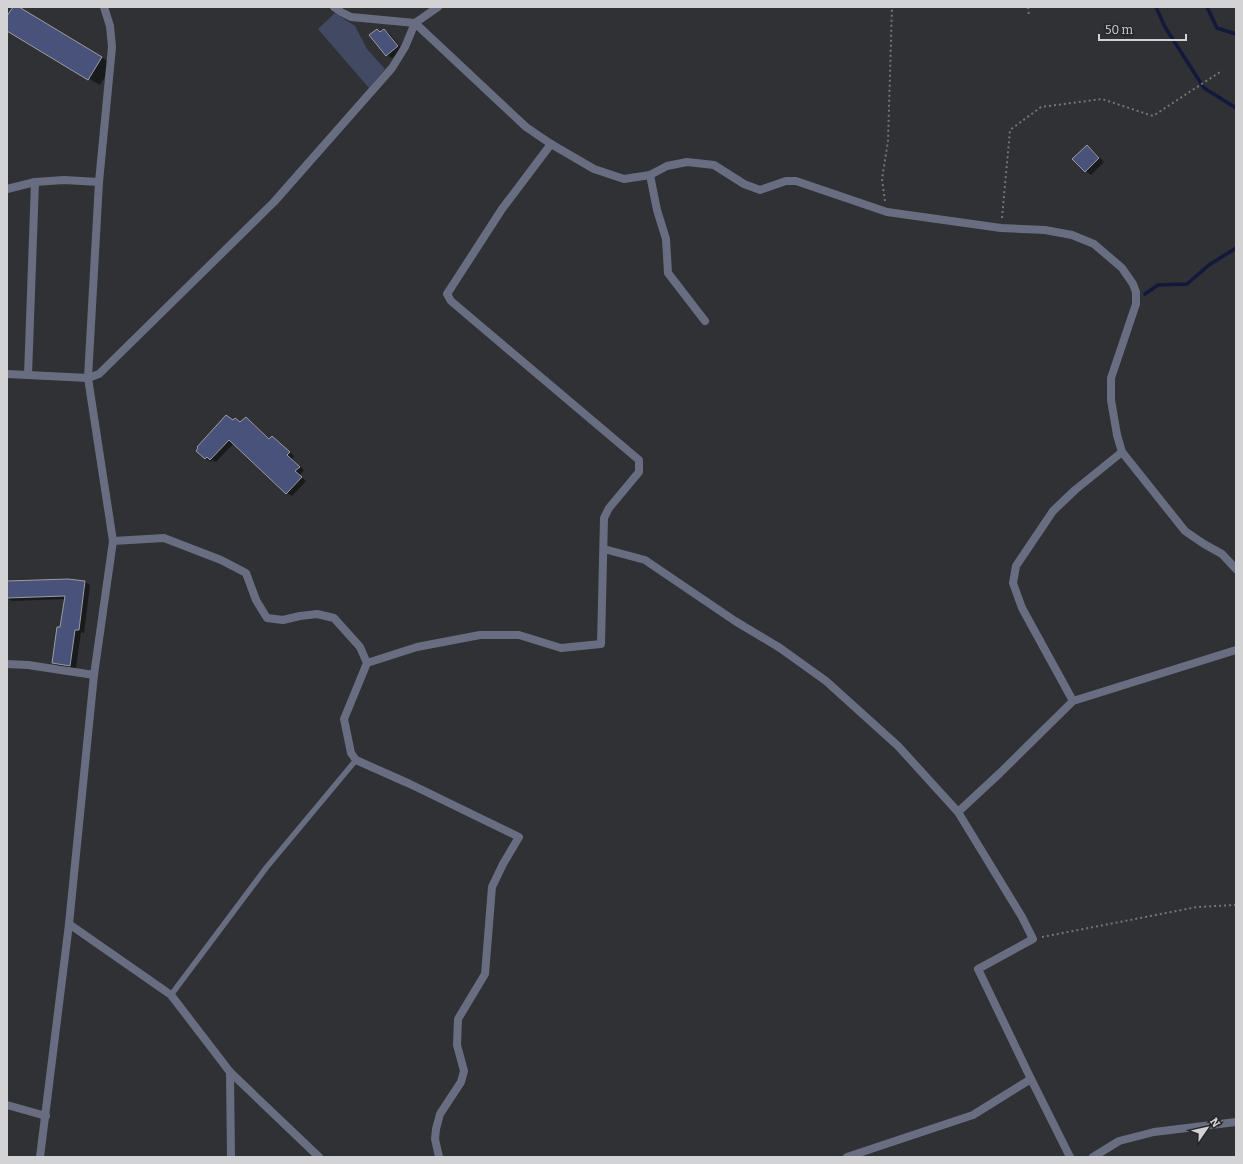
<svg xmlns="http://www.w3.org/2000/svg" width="1243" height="1164" viewBox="0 0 1243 1164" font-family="Bitter,serif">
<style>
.green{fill:#424963}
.shadow{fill:#0007}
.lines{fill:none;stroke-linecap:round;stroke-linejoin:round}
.stream{stroke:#13183d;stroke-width:3.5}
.building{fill:#49527b;stroke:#9c9da1}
.path{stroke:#747578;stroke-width:2;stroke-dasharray:2 3;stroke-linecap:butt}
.service{stroke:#686d81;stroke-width:5.5}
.minor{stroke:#686d81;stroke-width:8}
.tertiary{stroke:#686d81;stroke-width:8}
</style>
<rect width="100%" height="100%" fill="#303134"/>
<polygon class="green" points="335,13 355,26 367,49 385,69 369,88 318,29"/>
<g class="shadow">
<polygon points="14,7 17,7 113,64 100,85 7,30 7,18"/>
<polygon points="377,30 381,32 384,30 389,33 403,50 392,58 386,55"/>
<polygon points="1087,146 1092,149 1104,162 1091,175 1086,171 1074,159"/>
<polygon points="227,416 234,421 235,419 242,423 246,418 251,421 270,439 272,437 277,440 294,456 292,459 304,470 300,475 306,481 292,496 287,493 234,443 216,462 212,460 211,462 205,458"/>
<polygon points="7,582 85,582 90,585 84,633 81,632 76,668 58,666 53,662 61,628 66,599 12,601 7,598"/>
</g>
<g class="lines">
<g class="stream">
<polyline points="1156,7 1165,27 1204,88 1236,108"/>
<polyline points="1207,7 1217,28 1236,34"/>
<polyline points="1145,294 1158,285 1187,284 1209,265 1236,248"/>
</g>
</g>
<g class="building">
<polygon points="13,7 19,7 102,57 88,80 7,31 7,16"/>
<polygon points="377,29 380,32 384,29 398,46 386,56 369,35"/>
<polygon points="1087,145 1099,158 1085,172 1072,159"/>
<polygon points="226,415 233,420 235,418 240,422 246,417 269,439 272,436 290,452 287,455 300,467 295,471 302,477 286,494 229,440 210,460 207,457 205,459 196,451 198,448 197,447"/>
<polygon points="68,579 85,581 79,630 75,630 70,666 52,663 57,627 60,627 65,596 7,598 7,581"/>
</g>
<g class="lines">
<g class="path">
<polyline points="1028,7 1029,16"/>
<polyline points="885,201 882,179 888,141 892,7"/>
<polyline points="1002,218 1010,130 1041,107 1102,99 1153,116 1220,72"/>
<polyline points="1042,937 1197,907 1236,905"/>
</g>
<polyline class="service" points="171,995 266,868 356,760"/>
<g class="minor">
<polyline points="334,7 341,12 351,17 415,23 526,127 551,144 594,169 624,179 650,175 667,166 687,162 714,165 744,184 760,190 786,181 796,181 887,212 1001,228 1045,230 1072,235 1094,244 1122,268 1133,284 1136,292 1136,304 1111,378 1111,400 1117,435 1122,452 1185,531 1204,544 1222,554 1236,569"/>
<polyline points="650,175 657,210 666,239 668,273 705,321"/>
<polyline points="7,189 35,182 64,180 99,182"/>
<polyline points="28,375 35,182"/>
<polyline points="88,378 99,182 112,47 110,26 104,7"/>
<polyline points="113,541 164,538 221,560 246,573 256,600 267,618 283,620 300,616 317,614 334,618 360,647 367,663 344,719 351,753 356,760 410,784 519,837 503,864 492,887 485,974 458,1019 457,1045 464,1071 461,1082 440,1114 436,1129 435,1139 439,1157"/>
<polyline points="604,549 645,560 735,621 780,648 826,681 898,746 958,812 1022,917 1033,939 978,969 1031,1079 1070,1157"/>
<polyline points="367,663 417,647 480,635 519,635 561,648 601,644 604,518 609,508 639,472 639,460 451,301 447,294 502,209 551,144"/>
<polyline points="7,664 28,665 94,675"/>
<polyline points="1073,701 1022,608 1013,583 1016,566 1053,511 1075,490 1122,452"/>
<polyline points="958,812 1000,773 1073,701 1236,650"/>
<polyline points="69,924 171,995 230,1072 319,1157"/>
<polyline points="230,1072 231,1157"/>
<polyline points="7,1105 46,1116"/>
<polyline points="847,1157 973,1115 1031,1079"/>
<polyline points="1093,1157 1119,1141 1154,1132 1236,1122"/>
</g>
<g class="tertiary">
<polyline points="7,374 88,378 99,374 274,202 392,68 405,47 415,23 438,7"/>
<polyline points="40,1157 69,924 94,675 113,541 88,378"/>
</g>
</g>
<rect width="1243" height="1164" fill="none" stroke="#d3d3d5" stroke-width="16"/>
<g transform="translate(1207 1128) rotate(56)" stroke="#27272a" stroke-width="3" paint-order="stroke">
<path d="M0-3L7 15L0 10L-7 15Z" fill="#d3d3d5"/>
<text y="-6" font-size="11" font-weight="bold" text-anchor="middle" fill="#d3d3d5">N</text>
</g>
<path d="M1099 34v6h87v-6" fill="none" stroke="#d3d3d5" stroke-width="2"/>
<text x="1105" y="34" font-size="12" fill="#d3d3d5" stroke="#27272a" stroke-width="3" paint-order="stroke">50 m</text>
</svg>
